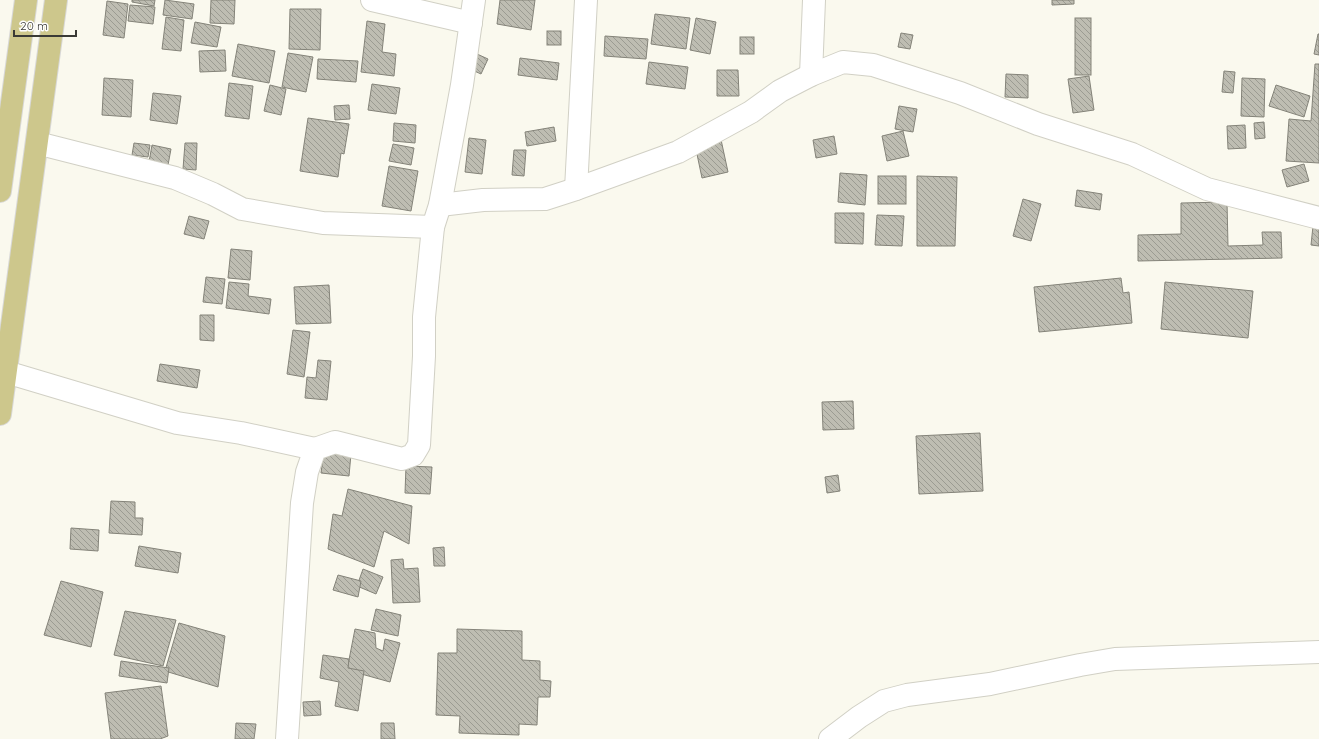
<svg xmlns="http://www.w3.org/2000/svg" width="1319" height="739" viewBox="0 0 1319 739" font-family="Quicksand,sans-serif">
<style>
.building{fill:url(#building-back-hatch);stroke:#848379}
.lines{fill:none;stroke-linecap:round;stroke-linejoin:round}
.minor-casing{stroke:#d1d0c5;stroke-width:24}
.major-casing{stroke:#d8d8d7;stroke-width:24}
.minor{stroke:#fff;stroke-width:22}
.major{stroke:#cdc78c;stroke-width:22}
</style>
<defs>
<pattern id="building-back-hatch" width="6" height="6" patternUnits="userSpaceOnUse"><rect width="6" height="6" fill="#bebdb2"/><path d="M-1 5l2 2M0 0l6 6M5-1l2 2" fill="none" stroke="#9b9b92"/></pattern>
</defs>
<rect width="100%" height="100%" fill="#faf9ee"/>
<g class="building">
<polygon points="132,0 155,0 154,6 132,2"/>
<polygon points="165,0 194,4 192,19 163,15"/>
<polygon points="211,0 235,0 234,24 210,23"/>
<polygon points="500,0 535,0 531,30 497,24"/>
<polygon points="1052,0 1074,0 1074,4 1052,5"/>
<polygon points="107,1 128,4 124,38 103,35"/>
<polygon points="130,5 155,7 153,24 128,21"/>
<polygon points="290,9 321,9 320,50 289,49"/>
<polygon points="655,14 690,18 686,49 651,44"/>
<polygon points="166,17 184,20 181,51 162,49"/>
<polygon points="696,18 716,22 710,54 690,50"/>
<rect x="1075" y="18" width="16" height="57"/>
<polygon points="367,21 385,24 382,52 396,54 394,76 361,72"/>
<polygon points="195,22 221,27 217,47 191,43"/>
<rect x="547" y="31" width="14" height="14"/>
<polygon points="901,33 913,35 910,49 898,47"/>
<polygon points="1318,34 1319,34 1319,55 1314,54"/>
<polygon points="605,36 648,39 646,59 604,56"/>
<rect x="740" y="37" width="14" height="17"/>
<polygon points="238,44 275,51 269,83 232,76"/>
<polygon points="225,50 226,71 200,72 199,51"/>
<polygon points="288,53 313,57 306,92 282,87"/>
<polygon points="477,54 488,59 481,74 470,69"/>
<polygon points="520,58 559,63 557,80 518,75"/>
<polygon points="318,59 358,61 356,82 317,79"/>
<polygon points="649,62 688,67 685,89 646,84"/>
<polygon points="1315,64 1319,64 1319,163 1286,161 1289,119 1311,121"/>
<polygon points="717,70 738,70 739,96 717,96"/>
<polygon points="1224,71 1235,72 1233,93 1222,92"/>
<polygon points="1006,74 1028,75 1028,98 1005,97"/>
<polygon points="1089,76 1094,110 1073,113 1068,79"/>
<polygon points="104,78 133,80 131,117 102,115"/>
<polygon points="1242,78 1265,79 1264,117 1241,116"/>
<polygon points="229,83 253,86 249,119 225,116"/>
<polygon points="372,84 400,88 396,114 368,110"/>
<polygon points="270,85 286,89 281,115 264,111"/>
<polygon points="1276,85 1310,96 1304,117 1269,106"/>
<polygon points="153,93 181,96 177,124 150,120"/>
<polygon points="349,105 350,119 335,120 334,106"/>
<polygon points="899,106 917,109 913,132 895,129"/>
<polygon points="308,118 349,124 344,154 341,153 338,177 300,171"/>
<polygon points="1264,122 1265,138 1255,139 1254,123"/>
<polygon points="394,123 416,125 415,143 393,141"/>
<polygon points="1245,125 1246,148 1228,149 1227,126"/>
<polygon points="554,127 556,141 527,146 525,132"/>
<polygon points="903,131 909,156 887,161 882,136"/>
<polygon points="720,135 728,172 702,178 694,140"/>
<polygon points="834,136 837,154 816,158 813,140"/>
<polygon points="469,138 486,140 482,174 465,172"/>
<polygon points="134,143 150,145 148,157 132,155"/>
<polygon points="185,143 197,143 196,170 183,169"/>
<polygon points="393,144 414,148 411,165 389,161"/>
<polygon points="152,145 171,149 168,165 149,162"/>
<polygon points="514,150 526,150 524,176 512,175"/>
<polygon points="1304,164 1309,181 1287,187 1282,170"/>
<polygon points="389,166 418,171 411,211 382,206"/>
<polygon points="840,173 867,175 865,205 838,202"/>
<rect x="878" y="176" width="28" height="28"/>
<polygon points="917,176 957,177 955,246 917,246"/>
<polygon points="1077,190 1102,194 1100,210 1075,206"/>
<polygon points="1023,199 1041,204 1031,241 1013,236"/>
<polygon points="1227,202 1228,246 1263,245 1262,232 1281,232 1282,258 1138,261 1138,235 1181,234 1181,203"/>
<polygon points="835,213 864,213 863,244 835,243"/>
<polygon points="877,215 904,216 902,246 875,245"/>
<polygon points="189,216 209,221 204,239 184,234"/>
<polygon points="1313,226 1319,226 1319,246 1311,245"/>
<polygon points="231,249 252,251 250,280 228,278"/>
<polygon points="206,277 225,279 222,304 203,302"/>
<polygon points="1121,278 1123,293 1129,292 1132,323 1039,332 1034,287"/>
<polygon points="229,282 249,284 248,296 271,299 269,314 226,308"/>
<polygon points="1165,282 1253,291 1248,338 1161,329"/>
<polygon points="329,285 331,323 296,324 294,287"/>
<polygon points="200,315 214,315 214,341 200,340"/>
<polygon points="293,330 310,332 304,377 287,374"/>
<polygon points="318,360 331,361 327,400 305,398 307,377 316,378"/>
<polygon points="160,364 200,370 197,388 157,381"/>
<polygon points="853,401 854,429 823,430 822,402"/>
<polygon points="980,433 983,491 919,494 916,436"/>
<polygon points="324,451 351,454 349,476 321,473"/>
<polygon points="406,466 432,467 430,494 405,493"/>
<polygon points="838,475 840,491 827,493 825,477"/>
<polygon points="348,489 412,506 409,544 384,531 374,567 328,549 333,514 342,516"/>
<polygon points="111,501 135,502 135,518 143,518 142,535 109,533"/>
<polygon points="71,528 99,530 98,551 70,549"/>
<polygon points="139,546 181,553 178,573 135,566"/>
<polygon points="444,547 445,566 434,566 433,548"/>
<polygon points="403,559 404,569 418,568 420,602 393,603 391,560"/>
<polygon points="363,569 383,577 376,594 357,586"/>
<polygon points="338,575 361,581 358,597 333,590"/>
<polygon points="61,581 103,592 91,647 44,635"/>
<polygon points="376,609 401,615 398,636 371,630"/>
<polygon points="125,611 176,620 163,666 114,655"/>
<polygon points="179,623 225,636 218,687 165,671"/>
<polygon points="355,629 375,633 376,648 383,651 385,639 400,643 390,682 347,670"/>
<polygon points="457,629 522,631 522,660 540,661 540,680 551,681 550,697 538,697 537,725 519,724 519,735 459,733 460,716 436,715 438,653 457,653"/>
<polygon points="323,655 349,659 348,668 364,671 358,711 335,706 339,682 320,678"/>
<polygon points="121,661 169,668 167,683 119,676"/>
<polygon points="161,686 168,736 160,739 111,739 105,693"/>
<polygon points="320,701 321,715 304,716 303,702"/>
<polygon points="236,723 256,724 254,739 235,739"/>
<polygon points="381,723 394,723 395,739 381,739"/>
</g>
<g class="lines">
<defs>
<g id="minor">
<polyline points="372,0 471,23"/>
<polyline points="811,75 814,0"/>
<polyline points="37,143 175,178 213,194 242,209 323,223 433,227"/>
<polyline points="576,189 586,0"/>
<polyline points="440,205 483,200 545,199 576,189 678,152 751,112 780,91 811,75 843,62 873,65 960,93 1038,124 1132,154 1207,189 1319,218"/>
<polyline points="6,372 177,423 241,433 315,449"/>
<polyline points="287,739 302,503 307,472 315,449 335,442 402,459 413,455 419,445 424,356 424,317 433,227 440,205 462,85 474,0"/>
<polyline points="830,739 859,717 884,701 907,695 990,684 1080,665 1115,659 1319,652"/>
</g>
<g id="major">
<polyline points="0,191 26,0"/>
<polyline points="0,414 56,0"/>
</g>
</defs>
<use href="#minor" class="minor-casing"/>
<use href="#major" class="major-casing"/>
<use href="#minor" class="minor"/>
<use href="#major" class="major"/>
</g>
<path d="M14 30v6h62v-6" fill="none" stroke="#3a3a36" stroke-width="2"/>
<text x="20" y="30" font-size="12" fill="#3a3a36" stroke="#ffffff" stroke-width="3" paint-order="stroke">20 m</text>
</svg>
